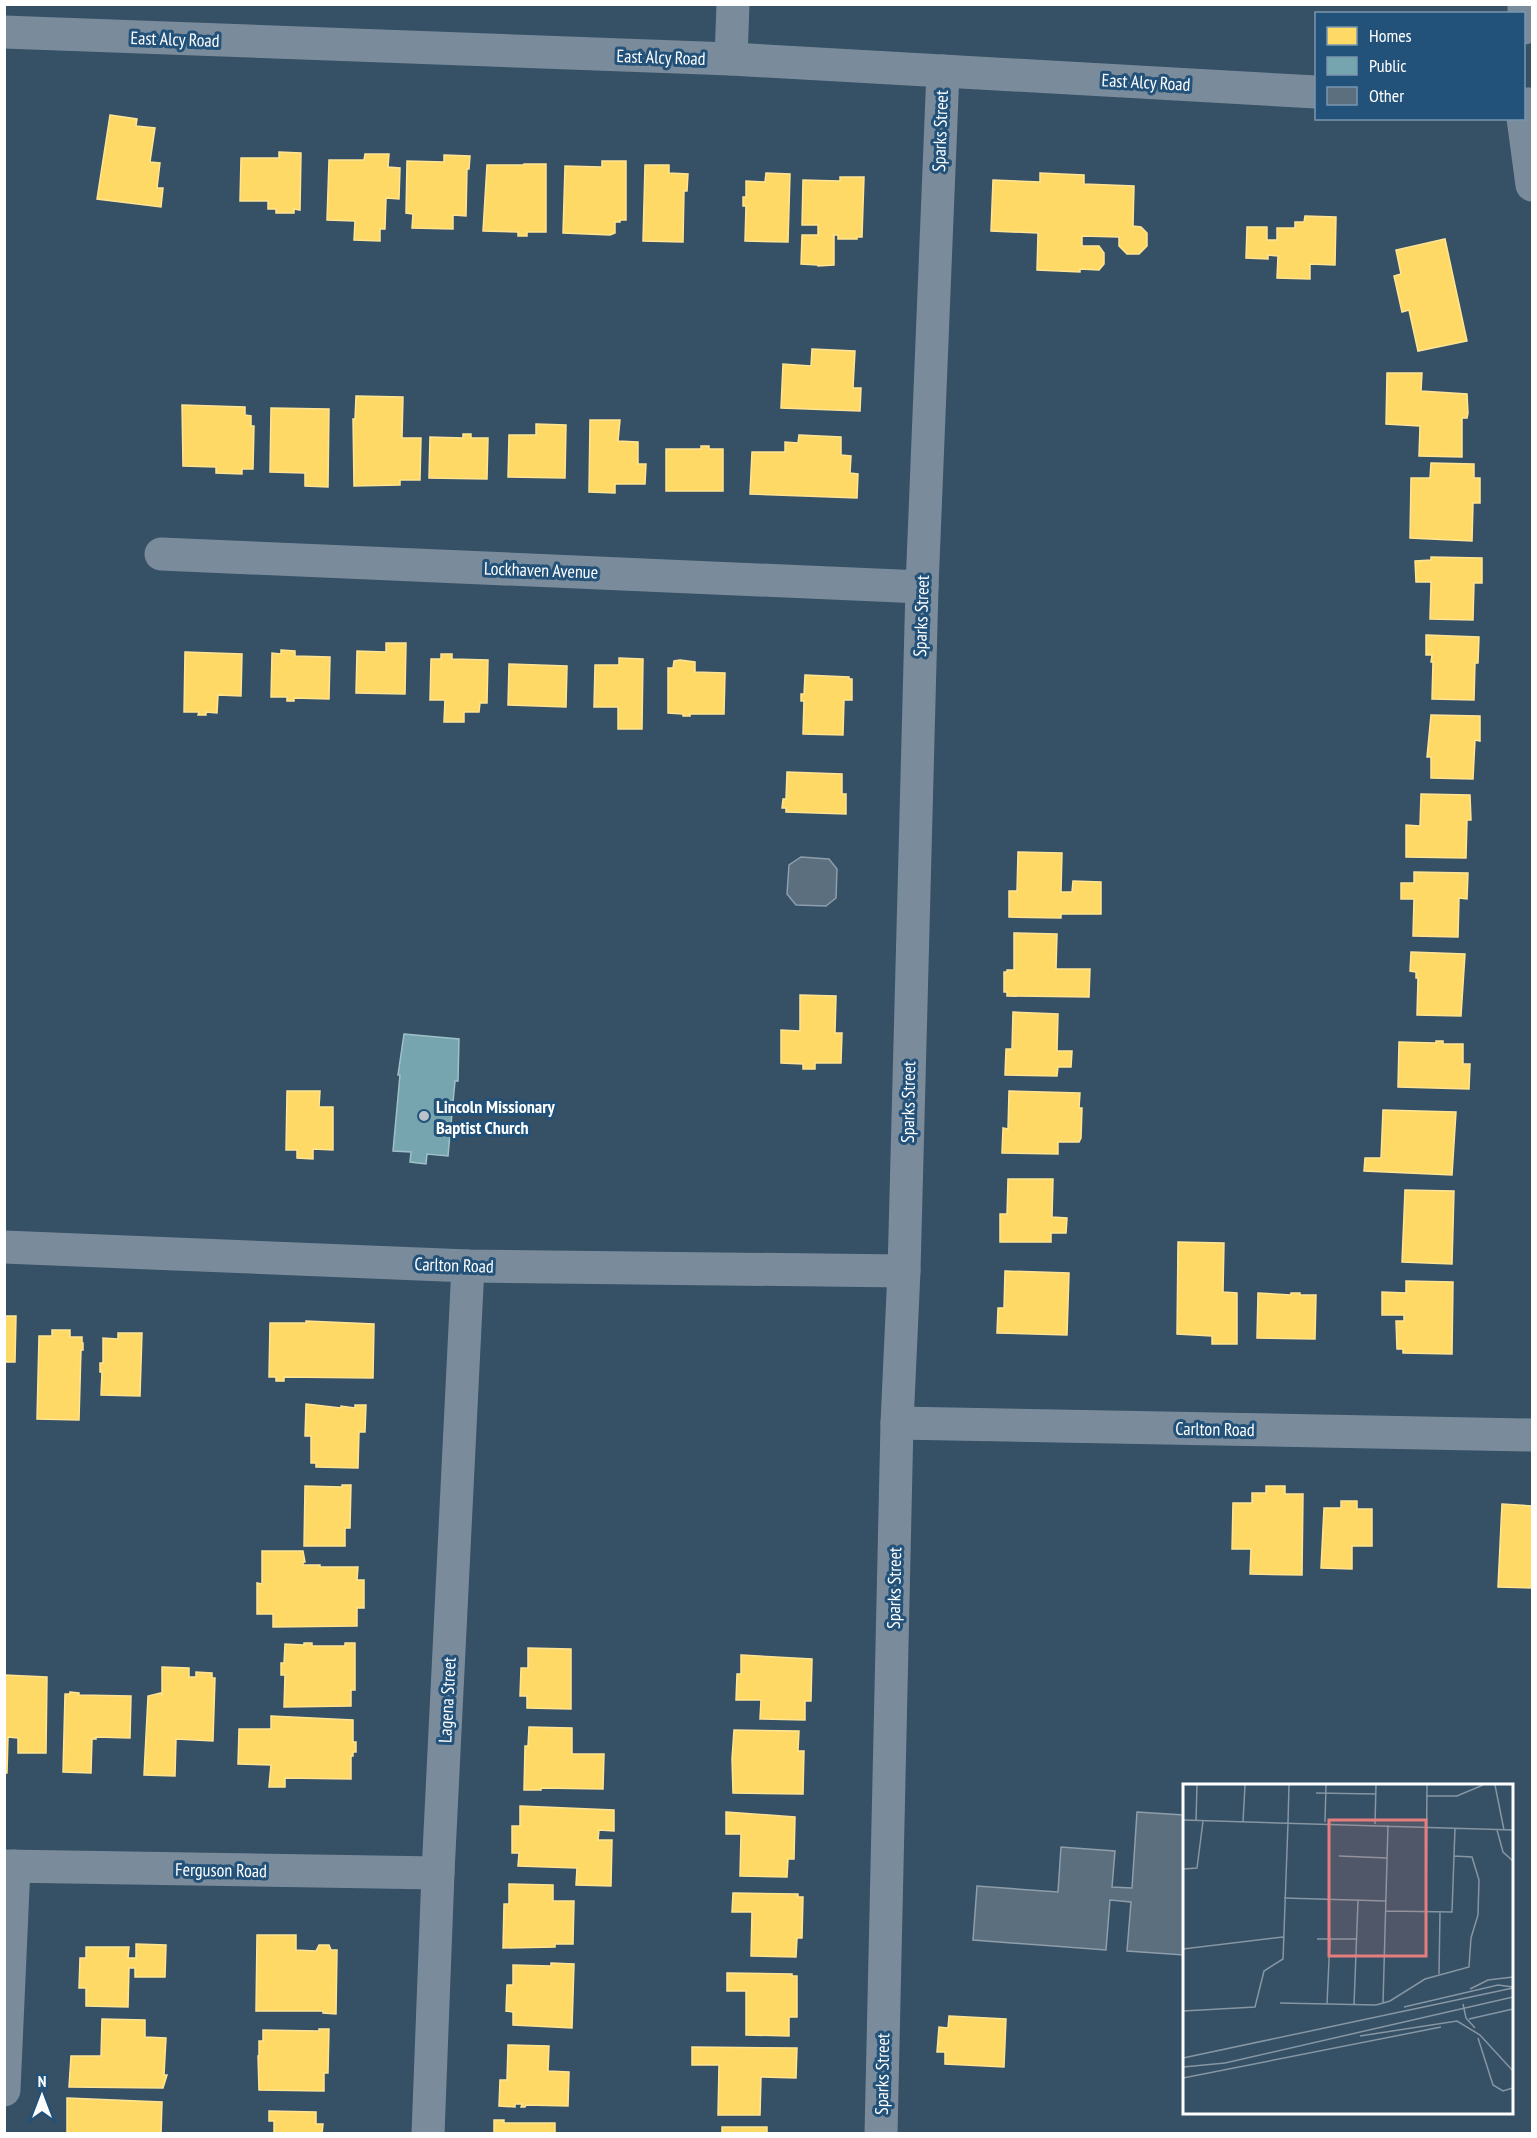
<svg xmlns="http://www.w3.org/2000/svg" width="1537" height="2138" viewBox="0 0 1537 2138" font-family="'PT Sans Narrow',sans-serif">
<style>
.homes{fill:#ffd966;stroke:#ffe494;stroke-width:1.5}
.public{fill:#76a5af;stroke:#9fc0c7;stroke-width:1.5}
.building{fill:#5b6f7f;stroke:#8e9eab;stroke-width:1.5}
.lines{fill:none;stroke-linecap:round;stroke-linejoin:round}
.minor{stroke:#7a8c9c;stroke-width:33}
.tertiary{stroke:#7a8c9c;stroke-width:33}
.poi-dot{fill:#b9c2c9;stroke:#225179;stroke-width:2}
.labels{text-anchor:middle;dominant-baseline:central;stroke-width:6;stroke-linejoin:round;paint-order:stroke}
.street-label{font-size:18px;fill:#fff;stroke:#225179}
.poi-label{font-size:18px;font-weight:bold;fill:#fff;stroke:#225179;text-anchor:start}
.inset-road{fill:none;stroke:#8696a3;stroke-width:1.5}
.view{fill:#e67e7e;fill-opacity:0.15;stroke:#e67e7e;stroke-width:3}
.inset-edge{fill:none;stroke:#fff;stroke-width:3}
</style>
<rect width="100%" height="100%" fill="#365065"/>
<g class="homes">
<polygon points="110,115 137,119 136,126 155,128 150,162 160,163 157,188 163,188 161,207 97,199"/>
<polygon points="279,152 301,153 300,210 294,209 294,213 276,213 276,209 268,209 268,201 240,201 241,158 279,158"/>
<polygon points="365,154 389,154 388,167 400,168 399,199 386,198 385,229 380,229 380,241 354,240 355,221 327,220 329,160 364,160"/>
<polygon points="444,155 470,156 469,169 467,169 466,216 453,215 453,229 412,228 413,214 406,213 407,161 444,162"/>
<polygon points="602,161 626,161 626,220 620,220 620,222 615,222 615,233 610,235 563,233 565,166 602,167"/>
<polygon points="524,164 546,164 546,232 527,232 527,236 518,236 518,232 483,231 487,165 523,165"/>
<polygon points="645,165 669,165 669,173 688,174 687,191 684,191 683,242 643,241"/>
<polygon points="766,173 790,174 788,242 745,241 746,206 743,206 743,197 746,197 746,181 765,182"/>
<polygon points="1040,173 1084,175 1084,184 1134,186 1133,226 1141,227 1147,233 1147,246 1139,254 1127,254 1119,246 1119,237 1082,236 1082,246 1099,246 1104,253 1104,264 1099,270 1080,269 1080,272 1037,270 1038,233 991,231 993,180 1040,182"/>
<polygon points="840,177 864,177 862,237 857,237 857,239 838,239 838,235 833,235 834,236 834,265 818,266 818,265 801,264 802,235 818,235 818,225 802,225 803,180 840,181"/>
<polygon points="1305,216 1336,217 1335,265 1310,264 1310,279 1277,278 1278,256 1268,255 1268,259 1246,258 1247,227 1267,227 1267,240 1277,240 1277,228 1295,228 1295,222 1304,222"/>
<polygon points="1445,239 1467,341 1418,351 1409,310 1402,312 1394,276 1401,274 1396,250"/>
<polygon points="812,349 855,351 853,388 861,388 860,411 781,408 783,364 811,366"/>
<polygon points="1387,373 1422,373 1421,391 1467,394 1468,413 1467,418 1462,418 1462,457 1419,456 1420,426 1386,424"/>
<polygon points="356,396 403,397 402,438 421,438 420,480 400,480 400,485 354,486 353,419 355,419"/>
<polygon points="182,405 245,407 245,415 251,416 251,426 254,426 253,469 242,469 242,474 216,473 216,467 183,466"/>
<polygon points="271,408 329,409 328,487 305,486 305,473 270,472"/>
<polygon points="590,420 620,420 618,441 638,442 638,464 646,464 645,484 615,484 615,493 589,492"/>
<polygon points="536,424 566,425 565,478 508,477 509,435 536,435"/>
<polygon points="463,434 471,434 471,438 488,438 487,479 429,478 430,437 463,438"/>
<polygon points="799,435 841,437 841,455 851,456 850,473 858,474 857,498 750,494 752,452 785,452 785,442 798,443"/>
<polygon points="701,446 709,446 709,449 723,449 723,491 666,491 666,449 701,449"/>
<polygon points="1431,463 1474,464 1474,478 1480,478 1480,503 1473,503 1472,541 1410,538 1411,478 1430,478"/>
<polygon points="1431,557 1482,558 1482,583 1474,583 1473,620 1430,619 1431,582 1416,582 1415,561 1431,560"/>
<polygon points="1426,635 1479,637 1478,663 1475,663 1474,700 1432,699 1433,662 1431,662 1432,655 1426,655"/>
<polygon points="386,643 406,643 405,694 356,693 357,651 386,652"/>
<polygon points="281,650 295,651 295,656 330,657 329,699 294,698 294,701 287,701 287,697 271,697 272,653 281,654"/>
<polygon points="185,652 242,654 241,696 218,695 217,713 206,712 206,715 198,715 199,712 184,712"/>
<polygon points="441,654 452,654 452,659 488,660 487,703 480,703 479,712 464,712 464,722 444,722 445,700 430,700 431,659 441,659"/>
<polygon points="619,658 643,659 642,729 618,729 618,707 594,707 595,665 619,665"/>
<polygon points="680,660 695,662 695,672 725,673 724,714 690,714 690,716 683,716 683,714 668,713 668,668 673,668 674,661"/>
<polygon points="509,664 567,666 566,707 508,705"/>
<polygon points="805,675 849,677 849,679 852,679 852,700 844,700 843,735 803,734 804,701 801,701 801,694 804,694"/>
<polygon points="1431,715 1480,716 1480,741 1475,740 1473,779 1431,778 1431,757 1427,757"/>
<polygon points="787,772 842,774 842,794 846,794 846,814 786,812 786,808 782,808 783,799 786,799"/>
<polygon points="1421,794 1470,795 1471,820 1467,820 1466,858 1406,857 1406,825 1420,826"/>
<polygon points="1018,852 1062,853 1061,892 1072,892 1073,881 1101,882 1101,914 1061,914 1061,918 1009,917 1009,891 1017,891"/>
<polygon points="1414,872 1468,873 1467,899 1459,898 1458,937 1413,936 1414,899 1401,899 1401,883 1414,883"/>
<polygon points="1014,933 1057,934 1056,969 1090,969 1089,997 1007,996 1007,992 1004,992 1004,972 1007,972 1007,970 1014,970"/>
<polygon points="1411,952 1465,954 1461,1016 1417,1015 1418,978 1416,978 1416,972 1410,971"/>
<polygon points="800,995 836,996 835,1033 842,1033 841,1063 815,1063 815,1069 803,1069 803,1064 781,1063 781,1030 800,1031"/>
<polygon points="1013,1012 1058,1014 1057,1051 1072,1051 1071,1067 1058,1067 1057,1076 1005,1075 1006,1049 1012,1049"/>
<polygon points="1436,1041 1443,1041 1443,1044 1463,1044 1463,1064 1470,1064 1469,1089 1398,1087 1399,1042 1436,1043"/>
<polygon points="287,1091 320,1091 319,1107 333,1107 333,1150 313,1149 313,1159 297,1158 297,1150 286,1150"/>
<polygon points="1009,1091 1080,1093 1079,1108 1082,1108 1081,1138 1079,1142 1058,1142 1058,1154 1002,1153 1003,1128 1008,1129"/>
<polygon points="1383,1110 1456,1112 1452,1175 1364,1171 1365,1158 1381,1158"/>
<polygon points="1008,1179 1053,1179 1052,1217 1067,1218 1066,1233 1051,1233 1051,1242 1000,1242 1000,1214 1007,1214"/>
<polygon points="1405,1190 1454,1191 1452,1264 1402,1262"/>
<polygon points="1178,1242 1224,1243 1223,1292 1237,1293 1237,1344 1212,1344 1212,1336 1177,1334"/>
<polygon points="1005,1271 1069,1273 1067,1335 997,1333 998,1308 1004,1308"/>
<polygon points="1406,1281 1453,1282 1452,1354 1403,1353 1403,1349 1397,1349 1396,1321 1404,1321 1404,1315 1382,1315 1382,1292 1406,1293"/>
<polygon points="1258,1293 1291,1295 1291,1293 1300,1293 1300,1295 1316,1295 1315,1339 1257,1338"/>
<polygon points="4,1316 16,1316 15,1362 4,1362"/>
<polygon points="306,1321 374,1324 373,1378 284,1377 284,1381 276,1381 276,1377 269,1377 270,1323 306,1323"/>
<polygon points="52,1330 70,1330 70,1337 82,1337 82,1343 83,1343 83,1350 81,1350 79,1420 37,1419 39,1336 52,1336"/>
<polygon points="118,1333 142,1333 140,1396 101,1395 102,1372 100,1372 100,1363 103,1363 103,1338 118,1339"/>
<polygon points="306,1404 341,1408 341,1406 355,1408 355,1405 366,1405 365,1432 359,1432 358,1468 316,1467 316,1463 311,1463 311,1436 305,1436"/>
<polygon points="342,1485 351,1485 350,1528 345,1528 345,1546 304,1546 305,1486 342,1487"/>
<polygon points="1266,1486 1285,1486 1285,1494 1303,1494 1302,1575 1250,1574 1251,1549 1232,1549 1233,1503 1252,1503 1252,1493 1266,1493"/>
<polygon points="1341,1501 1357,1501 1357,1509 1372,1509 1372,1546 1352,1546 1352,1569 1321,1568 1324,1508 1341,1508"/>
<polygon points="1502,1504 1532,1506 1532,1588 1498,1587"/>
<polygon points="262,1551 303,1551 305,1562 303,1562 303,1565 320,1565 320,1567 358,1567 357,1580 364,1580 364,1608 357,1608 357,1626 273,1627 273,1614 257,1614 257,1583 262,1584"/>
<polygon points="304,1643 312,1643 312,1646 345,1646 345,1643 355,1643 355,1690 351,1690 351,1706 284,1707 285,1675 281,1675 281,1663 284,1663 285,1644 304,1645"/>
<polygon points="528,1648 571,1649 571,1709 527,1708 527,1696 520,1696 521,1668 528,1668"/>
<polygon points="741,1655 812,1659 811,1701 805,1701 805,1720 760,1719 761,1700 736,1700 737,1674 741,1674"/>
<polygon points="162,1667 189,1668 189,1677 196,1677 196,1672 212,1673 212,1678 215,1678 213,1741 176,1739 175,1776 144,1775 148,1696 161,1693 162,1696"/>
<polygon points="4,1675 47,1677 46,1753 18,1753 18,1738 8,1737 7,1773 4,1773"/>
<polygon points="70,1692 79,1693 79,1695 131,1696 130,1738 96,1737 96,1739 92,1739 91,1773 63,1772 65,1694 70,1694"/>
<polygon points="271,1716 353,1720 353,1742 356,1742 356,1752 353,1752 353,1756 351,1756 351,1779 285,1778 285,1787 269,1787 271,1765 238,1764 239,1729 271,1729"/>
<polygon points="529,1727 572,1728 572,1754 604,1754 603,1789 541,1788 541,1790 524,1790 525,1746 528,1746"/>
<polygon points="734,1730 799,1731 798,1751 804,1751 803,1794 733,1793 732,1759"/>
<polygon points="520,1806 614,1810 614,1831 599,1830 598,1840 612,1840 611,1886 576,1885 577,1868 518,1866 519,1853 512,1853 512,1826 520,1826"/>
<polygon points="726,1812 795,1817 794,1859 788,1859 787,1877 740,1876 741,1834 726,1834"/>
<polygon points="509,1884 553,1885 553,1901 574,1901 573,1944 555,1944 555,1947 503,1948 504,1904 509,1904"/>
<polygon points="733,1893 798,1894 798,1897 803,1897 802,1938 797,1938 796,1957 751,1956 752,1912 732,1912"/>
<polygon points="257,1935 296,1935 296,1950 316,1951 319,1945 329,1945 331,1950 337,1950 336,2014 323,2013 323,2011 256,2011"/>
<polygon points="136,1944 166,1945 165,1977 135,1977 135,1968 129,1968 128,2007 86,2006 86,1988 79,1988 80,1958 86,1958 86,1947 129,1947 128,1958 136,1958"/>
<polygon points="551,1963 574,1964 572,2028 513,2025 513,2012 506,2011 507,1985 513,1985 513,1965 551,1966"/>
<polygon points="727,1973 792,1974 792,1976 797,1976 797,2017 789,2017 789,2036 746,2035 746,1991 727,1991"/>
<polygon points="949,2016 1006,2019 1004,2067 945,2064 945,2052 937,2052 939,2027 948,2028"/>
<polygon points="102,2019 145,2020 145,2037 166,2038 164,2075 167,2075 163,2088 69,2087 71,2056 101,2056"/>
<polygon points="319,2029 329,2029 328,2073 324,2073 324,2091 259,2090 258,2056 259,2056 259,2041 263,2041 263,2030 319,2031"/>
<polygon points="508,2045 549,2046 548,2071 569,2072 568,2106 526,2105 525,2107 521,2107 522,2104 515,2104 515,2107 499,2106 500,2080 507,2080"/>
<polygon points="692,2047 797,2048 796,2078 761,2077 760,2115 718,2115 719,2065 692,2065"/>
<polygon points="67,2098 162,2102 161,2134 67,2134"/>
<polygon points="269,2111 316,2112 316,2124 323,2124 322,2134 274,2134 274,2121 269,2121"/>
<polygon points="494,2120 504,2120 504,2123 555,2123 555,2134 494,2134"/>
<rect x="722" y="2127" width="45" height="7"/>
</g>
<polygon class="public" points="404,1034 459,1039 458,1081 455,1081 448,1156 427,1154 426,1164 410,1162 411,1152 393,1151 400,1075 398,1075"/>
<g class="building">
<polygon points="801,857 829,859 837,869 836,898 826,906 796,905 787,894 789,865"/>
<polygon points="1137,1812 1184,1815 1184,1955 1127,1951 1131,1902 1110,1900 1106,1950 973,1940 977,1886 1058,1892 1061,1847 1115,1851 1112,1887 1132,1888"/>
</g>
<g class="lines">
<g class="minor">
<polyline points="731,59 733,4"/>
<polyline points="1523,118 1532,185"/>
<polyline points="161,554 922,587"/>
<polyline points="4,1247 468,1266 904,1271"/>
<polyline points="897,1423 1532,1435"/>
<polyline points="4,1866 438,1873"/>
<polyline points="4,2090 14,1866"/>
<polyline points="428,2134 438,1873 468,1266"/>
<polyline points="881,2134 897,1423 904,1271 922,587 943,71"/>
</g>
<g class="tertiary">
<polyline points="1524,28 1524,4"/>
<polyline points="4,32 731,59 1316,92"/>
<polyline points="1524,104 1532,104"/>
</g>
</g>
<circle class="poi-dot" cx="424" cy="1116" r="6"/>
<g class="labels">
<g class="street-label">
<text transform="translate(175 39) rotate(2)">East Alcy Road</text>
<text transform="translate(661 57) rotate(2)">East Alcy Road</text>
<text transform="translate(1146 82) rotate(3)">East Alcy Road</text>
<text transform="translate(940 131) rotate(-88)">Sparks Street</text>
<text transform="translate(541 570) rotate(2)">Lockhaven Avenue</text>
<text transform="translate(921 616) rotate(-88)">Sparks Street</text>
<text transform="translate(908 1102) rotate(-89)">Sparks Street</text>
<text transform="translate(454 1265) rotate(2)">Carlton Road</text>
<text transform="translate(1215 1429) rotate(1)">Carlton Road</text>
<text transform="translate(894 1588) rotate(-89)">Sparks Street</text>
<text transform="translate(447 1700) rotate(-87)">Lagena Street</text>
<text transform="translate(221 1870) rotate(1)">Ferguson Road</text>
<text transform="translate(882 2074) rotate(-89)">Sparks Street</text>
</g>
<g class="poi-label">
<text x="436" y="1106">Lincoln Missionary<tspan x="436" dy="21">Baptist Church</tspan></text>
</g>
</g>
<g transform="translate(1183 1784)">
<rect width="330" height="330" fill="#365065"/>
<path class="inset-road" d="M312 1 321 46M133 9 193 10M243 12H274L300 1M0 36 330 46M13 37 14 1M60 38 62 1M142 38 143 1M105 39 106 1M192 40 193 1M314 46 320 68 330 77M156 72 204 74M0 85 14 84 20 37M101 114 203 117M203 127 269 128 272 44M243 128 244 1M134 155H173M0 165 100 153M256 190 257 128M287 205 305 196 330 193M97 219 193 221 207 217 242 195 286 183 288 154 295 131 296 96 289 73 271 72M200 219 205 41M144 220 147 155M280 220 283 234 292 244M171 221 175 117M221 223 315 201 330 203M0 227 72 223 81 187 100 175 105 39M286 235 330 225M177 252 274 237 297 251 330 287M295 254 310 301 320 307 330 304M0 274 330 204M0 283 42 279 330 213M0 294 258 243"/>
<path class="view" d="M146 36H243V172H146Z"/>
<rect width="330" height="330" class="inset-edge"/>
</g>
<rect width="1537" height="2138" fill="none" stroke="#ffffff" stroke-width="12"/>
<rect x="1315" y="12" width="210" height="108" fill="#225179" stroke="#7a97af" stroke-width="1.5"/>
<rect x="1327" y="27" width="30" height="18" fill="#ffd966" stroke="#7a97af" stroke-width="1.5"/>
<text x="1369" y="42" font-size="18" fill="#ffffff">Homes</text>
<rect x="1327" y="57" width="30" height="18" fill="#76a5af" stroke="#7a97af" stroke-width="1.5"/>
<text x="1369" y="72" font-size="18" fill="#ffffff">Public</text>
<rect x="1327" y="87" width="30" height="18" fill="#5b6f7f" stroke="#7a97af" stroke-width="1.5"/>
<text x="1369" y="102" font-size="18" fill="#ffffff">Other</text>
<g transform="translate(42 2096)" stroke="#225179" stroke-width="4.5" paint-order="stroke">
<path d="M0-4.5L10 22L0 15L-10 22Z" fill="#ffffff"/>
<text y="-9" font-size="16" font-weight="bold" text-anchor="middle" fill="#ffffff">N</text>
</g>
</svg>
